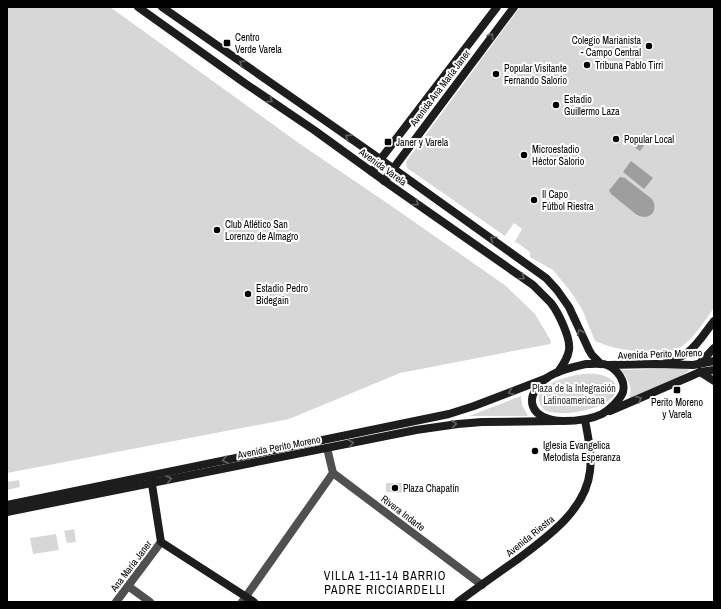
<svg xmlns="http://www.w3.org/2000/svg" width="721" height="609" viewBox="0 0 721 609" font-family="'Archivo Narrow',sans-serif">
<style>
.green{fill:#d7d7d7}
.water{fill:#9e9e9e}
.lines{fill:none;stroke-linecap:round;stroke-linejoin:round}
.street{stroke:#505050;stroke-width:8}
.secondary{stroke:#1d1d1d;stroke-width:8}
.oneway{stroke:#616161}
.poi-dot{fill:#000;stroke:#fff;stroke-width:1.5}
.labels{text-anchor:middle;dominant-baseline:central;stroke-width:4;stroke-linejoin:round;paint-order:stroke}
.poi-label{font-size:10px;fill:#000;stroke:#fff;text-anchor:start}
.street-label{font-size:10px;fill:#000;stroke:#fff}
.park-label{font-size:10px;fill:#2e2e2e;stroke:#fff}
.quarter-label{font-size:12px;letter-spacing:1px;fill:#000;stroke:#fff}
</style>
<rect width="100%" height="100%" fill="#fff"/>
<g class="green">
<polygon points="7,7 110,7 300,144 390,205 506,286 535,314 551,341 550,344 400,373 289,419 7,473"/>
<path d="M520 7H714V308C705 320 691 343 677 349 664 355 630 351 616 348 609 346 602 344 595 341L582 309 571 292 553 270 530 257V252L516 242 514 243 522 229 514 223 505 236 407 168 406 162Z"/>
<path d="M684 368 690 370 680 377 629 400C633 386 629 381 621 370Z"/>
<path d="M584 374C598 373 607 374 617 385 621 408 560 419 545 410 541 407 539 403 539 399 538 383 571 375 584 374Z"/>
<polygon points="521,396 522,405 528,416 469,416"/>
<polygon points="19,480 20,487 7,490 7,482"/>
<polygon points="386,483 404,483 404,493 386,492"/>
<polygon points="74,529 76,542 67,543 64,531"/>
<polygon points="56,534 59,550 33,554 30,538"/>
</g>
<g class="water">
<polygon points="643,133 650,137 640,151 633,146"/>
<polygon points="631,161 653,178 644,189 623,172"/>
<path d="M620 177 625 178 652 199C659 211 650 221 637 215L611 194 609 190 611 188Z"/>
</g>
<g class="lines">
<g class="street">
<polyline points="327,448 333,473 482,585"/>
<polyline points="128,586 150,602"/>
<polyline points="116,602 161,542"/>
<polyline points="242,602 333,473"/>
</g>
<g class="secondary">
<path d="M138 7 246 84 314 130 390 185 533 285C539 291 545 297 551 303 558 312 571 338 569 350 568 358 563 365 558 372"/>
<polyline points="162,7 373,154 546,278 557,290 569,307 589,350 592,355 601,364"/>
<polyline points="372,172 380,160 497,7"/>
<polyline points="384,181 514,7"/>
<path d="M667 361C674 359 681 358 687 353 698 345 706 331 714 321"/>
<path d="M586 364C592 364 601 363 607 365 617 369 626 381 623 392 620 400 609 410 602 414 590 420 576 421 563 421 531 421 520 397 548 377 559 370 573 367 586 364Z"/>
<polyline points="699,364 714,348"/>
<polyline points="608,365 656,364 693,365 714,361"/>
<polyline points="700,372 714,381"/>
<polyline points="610,411 691,376 700,372 714,370"/>
<polyline points="151,478 161,542 254,602"/>
<polyline points="7,505 449,414 474,406 547,378"/>
<polyline points="7,512 416,430 458,424 482,422 557,421"/>
<path d="M458 602C478 587 498 573 518 559 547 537 586 510 590 471 592 453 588 437 585 420"/>
</g>
</g>
<defs><path id="oneway-chevron" d="M-2-3.5L2.5 0L-2 3.5" fill="none" stroke-width="1.6" stroke-linecap="round" stroke-linejoin="round"/></defs>
<g class="oneway">
<use href="#oneway-chevron" transform="translate(491 36) rotate(-53)"/>
<use href="#oneway-chevron" transform="translate(242 63) rotate(-145)"/>
<use href="#oneway-chevron" transform="translate(270 100) rotate(34)"/>
<use href="#oneway-chevron" transform="translate(348 137) rotate(-145)"/>
<use href="#oneway-chevron" transform="translate(416 203) rotate(35)"/>
<use href="#oneway-chevron" transform="translate(493 239) rotate(-145)"/>
<use href="#oneway-chevron" transform="translate(522 277) rotate(35)"/>
<use href="#oneway-chevron" transform="translate(580 332) rotate(-112)"/>
<use href="#oneway-chevron" transform="translate(511 392) rotate(159)"/>
<use href="#oneway-chevron" transform="translate(639 399) rotate(-24)"/>
<use href="#oneway-chevron" transform="translate(454 424) rotate(-8)"/>
<use href="#oneway-chevron" transform="translate(351 443) rotate(-12)"/>
<use href="#oneway-chevron" transform="translate(225 460) rotate(168)"/>
<use href="#oneway-chevron" transform="translate(169 479) rotate(-11)"/>
</g>
<g class="poi-dot">
<rect x="223" y="39" width="8" height="8" rx="2"/>
<circle cx="649" cy="46" r="4"/>
<circle cx="587" cy="65" r="4"/>
<circle cx="496" cy="74" r="4"/>
<circle cx="556" cy="105" r="4"/>
<circle cx="616" cy="139" r="4"/>
<rect x="384" y="138" width="8" height="8" rx="2"/>
<circle cx="524" cy="155" r="4"/>
<circle cx="534" cy="200" r="4"/>
<circle cx="217" cy="230" r="4"/>
<circle cx="248" cy="294" r="4"/>
<rect x="673" y="386" width="8" height="8" rx="2"/>
<circle cx="535" cy="451" r="4"/>
<circle cx="395" cy="488" r="4"/>
</g>
<g class="labels">
<g class="poi-label">
<text x="235" y="37">Centro<tspan x="235" dy="12">Verde Varela</tspan></text>
<text x="641" y="40" text-anchor="end">Colegio Marianista<tspan x="641" dy="12">- Campo Central</tspan></text>
<text x="595" y="65">Tribuna Pablo Tirri</text>
<text x="504" y="68">Popular Visitante<tspan x="504" dy="12">Fernando Salorio</tspan></text>
<text x="564" y="99">Estadio<tspan x="564" dy="12">Guillermo Laza</tspan></text>
<text x="624" y="139">Popular Local</text>
<text x="396" y="142">Janer y Varela</text>
<text x="532" y="149">Microestadio<tspan x="532" dy="12">Héctor Salorio</tspan></text>
<text x="542" y="194">Il Capo<tspan x="542" dy="12">Fútbol Riestra</tspan></text>
<text x="225" y="224">Club Atlético San<tspan x="225" dy="12">Lorenzo de Almagro</tspan></text>
<text x="256" y="288">Estadio Pedro<tspan x="256" dy="12">Bidegain</tspan></text>
<text x="677" y="402" text-anchor="middle">Perito Moreno<tspan x="677" dy="12">y Varela</tspan></text>
<text x="543" y="445">Iglesia Evangelica<tspan x="543" dy="12">Metodista Esperanza</tspan></text>
<text x="403" y="488">Plaza Chapatín</text>
</g>
<g class="street-label">
<text transform="translate(440 88) rotate(-53)">Avenida Ana María Janer</text>
<text transform="translate(383 167) rotate(36)">Avenida Varela</text>
<text transform="translate(660 354) rotate(-2)">Avenida Perito Moreno</text>
<text transform="translate(279 447) rotate(-11)">Avenida Perito Moreno</text>
<text transform="translate(403 513) rotate(37)">Rivera Indarte</text>
<text transform="translate(530 536) rotate(-39)">Avenida Riestra</text>
<text transform="translate(131 566) rotate(-53)">Ana María Janer</text>
</g>
<g class="park-label">
<text x="574" y="388">Plaza de la Integración<tspan x="574" dy="12">Latinoamericana</tspan></text>
</g>
<g class="quarter-label">
<text x="385" y="576">VILLA 1-11-14 BARRIO<tspan x="385" dy="14">PADRE RICCIARDELLI</tspan></text>
</g>
</g>
<rect width="721" height="609" fill="none" stroke="#000000" stroke-width="16"/>
</svg>
